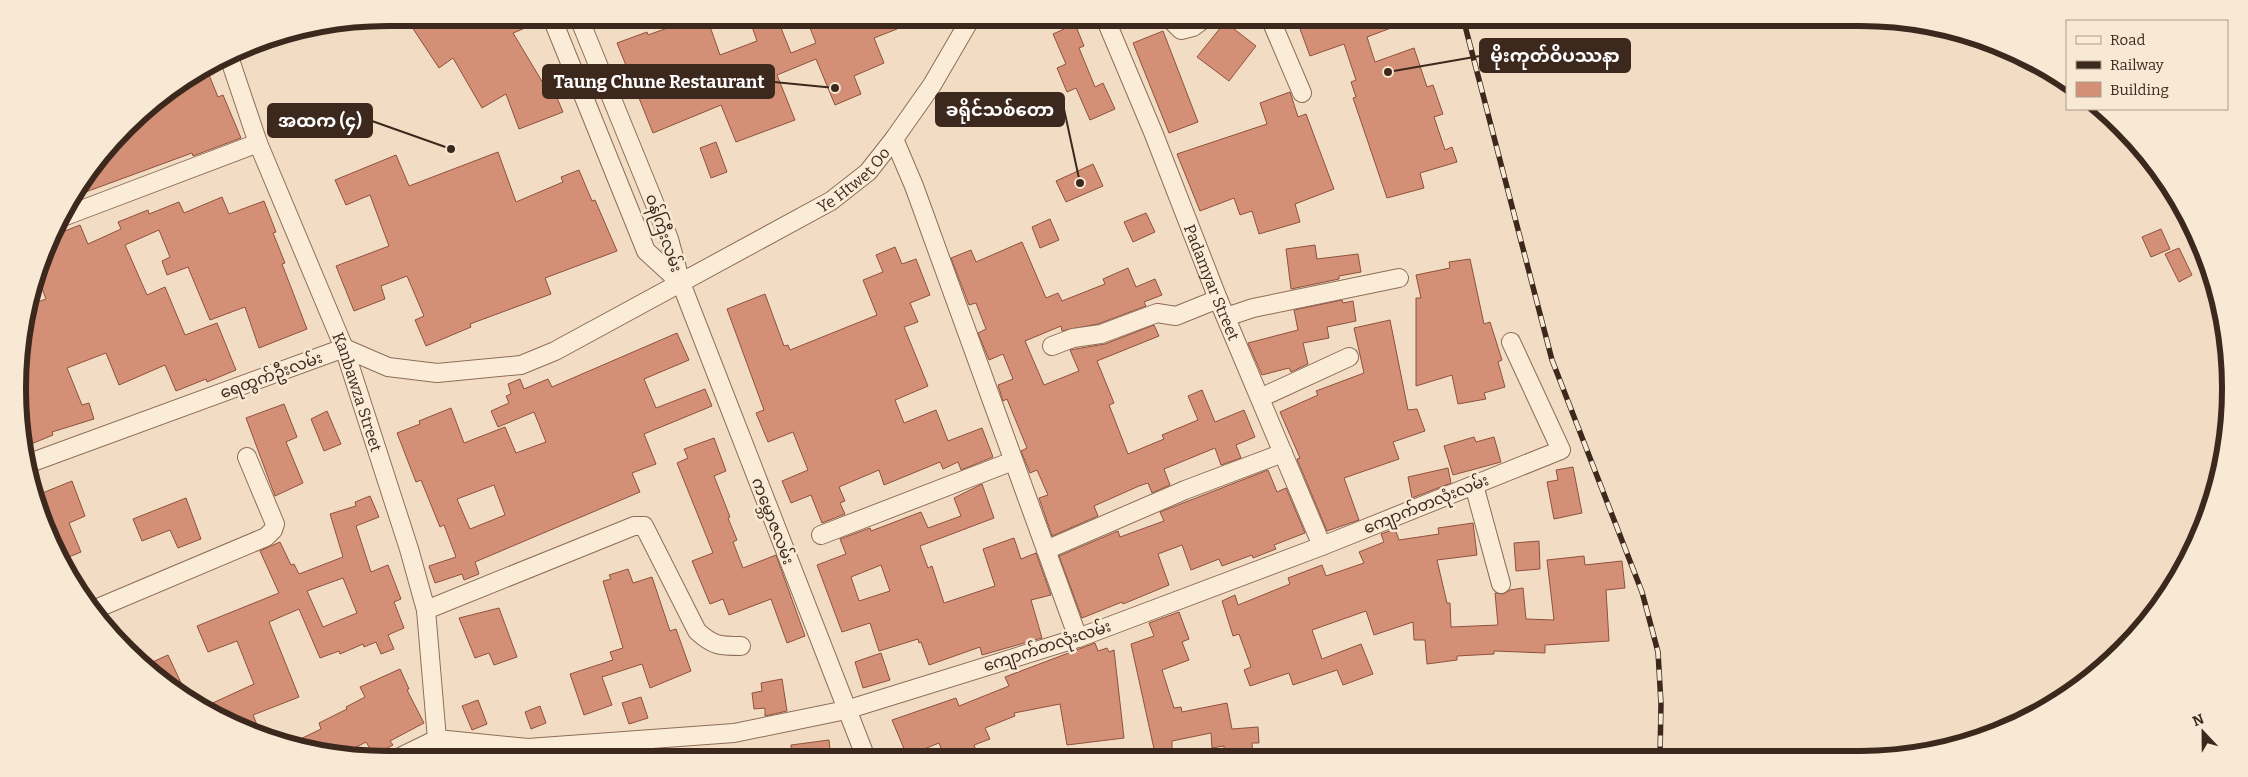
<svg xmlns="http://www.w3.org/2000/svg" width="2248" height="777" viewBox="0 0 2248 777" font-family="Bitter,'Noto Sans Myanmar',serif">
<style>
.building{fill:#d39077;stroke:#8f513c;fill-rule:evenodd}
.lines{fill:none;stroke-linecap:round;stroke-linejoin:round}
.minor-casing{stroke:#8e6d58;stroke-width:20}
.minor{stroke:#fbecd8;stroke-width:18}
.rail-casing{stroke:#3d281e;stroke-width:5.5}
.rail{stroke:#f8e9d4;stroke-width:4;stroke-dasharray:11;stroke-linecap:butt}
.labels{text-anchor:middle;dominant-baseline:central;stroke-width:5;stroke-linejoin:round;paint-order:stroke}
.street-label{font-size:16px;fill:#3d281e;stroke:#f8e9d4}
.rim{fill:none;stroke:#3d281e;stroke-width:6}
.leader{fill:none;stroke:#3d281e;stroke-width:2}
.callout-dot{fill:#3d281e;stroke:#f8e9d4;stroke-width:2}
.callout{fill:#3d281e;stroke:#3d281e;stroke-width:2}
.callout-label{font-size:18px;text-anchor:middle;font-weight:bold;fill:#fff}
</style>
<rect width="100%" height="100%" fill="#f2ddc4"/>
<g class="building">
<polygon points="406,18 519,18 523,29 513,33 546,88 552,86 563,112 519,129 506,94 482,108 453,58 439,68"/>
<polygon points="695,18 707,18 720,55 757,41 749,18 777,18 791,53 816,43 806,18 893,18 897,29 874,38 884,63 854,76 861,94 835,105 816,59 777,75 795,120 736,142 721,105 653,133 617,43 647,32 648,35"/>
<polygon points="1296,18 1387,18 1391,28 1367,37 1375,62 1414,48 1427,87 1433,85 1443,114 1434,117 1445,150 1452,147 1457,162 1420,173 1424,188 1387,198 1353,98 1356,97 1351,82 1356,80 1344,44 1310,56"/>
<polygon points="1225,22 1256,46 1229,81 1197,57"/>
<polygon points="1075,24 1084,46 1079,48 1095,87 1103,83 1115,109 1090,120 1076,88 1067,92 1057,68 1066,64 1053,34"/>
<polygon points="1163,31 1198,122 1169,133 1133,43"/>
<polygon points="207,70 218,97 223,95 241,138 193,156 192,153 72,197 94,163 144,110"/>
<polygon points="1290,92 1298,117 1306,114 1334,189 1295,204 1300,222 1259,234 1252,211 1240,215 1234,198 1200,211 1177,154 1267,124 1260,103"/>
<polygon points="716,142 727,172 711,178 700,148"/>
<polygon points="498,152 516,202 563,182 561,177 579,170 592,201 595,200 617,251 545,278 551,294 470,324 471,327 426,346 415,320 424,316 407,276 381,286 385,299 354,311 336,266 389,246 370,195 346,205 335,180 396,155 409,186"/>
<polygon points="1093,164 1103,186 1066,202 1056,181"/>
<polygon points="222,197 229,214 264,201 276,232 273,233 285,263 282,264 307,329 259,348 245,307 210,320 188,267 167,275 162,261 170,257 159,230 125,245 147,295 165,287 185,335 217,323 236,370 207,382 206,379 176,391 165,365 119,385 106,353 67,368 82,405 89,403 94,419 52,432 53,435 24,447 18,413 21,340 32,304 46,299 39,280 52,236 80,225 88,244 121,229 118,222 148,210 149,214 179,202 184,213"/>
<polygon points="1146,213 1155,232 1133,242 1124,222"/>
<polygon points="1050,219 1059,240 1040,248 1032,227"/>
<polygon points="2161,229 2170,249 2151,257 2142,237"/>
<polygon points="1022,242 1046,298 1058,293 1062,301 1105,284 1103,279 1128,268 1136,287 1155,279 1162,295 1144,302 1146,306 1098,324 1062,331 1061,326 1025,341 1044,385 1079,371 1070,350 1105,344 1154,325 1159,336 1097,361 1114,403 1109,405 1128,454 1164,439 1162,435 1198,420 1188,396 1202,390 1215,422 1244,410 1255,437 1236,445 1241,458 1221,465 1215,448 1164,469 1170,485 1152,493 1148,483 1139,486 1094,506 1098,516 1052,536 1039,498 1048,495 1037,470 1030,473 1021,451 1027,448 1007,399 1003,401 998,385 1013,379 1003,354 989,360 978,333 986,329 976,303 969,305 951,258 971,250 976,262"/>
<polygon points="1315,245 1317,259 1358,254 1361,272 1339,276 1339,279 1291,289 1286,249"/>
<polygon points="895,247 902,264 916,259 930,295 910,303 918,322 904,327 928,386 895,400 904,423 936,410 948,441 982,428 993,457 961,470 958,462 943,469 940,462 884,485 879,470 839,487 845,501 840,503 845,514 822,523 811,495 791,503 782,481 808,470 793,432 768,442 756,413 764,410 727,309 765,294 784,346 788,345 790,350 877,315 863,280 883,272 876,255"/>
<polygon points="2179,248 2192,275 2179,282 2165,254"/>
<polygon points="1470,259 1484,324 1490,322 1502,360 1498,362 1505,387 1484,393 1486,399 1458,404 1452,375 1416,386 1416,298 1421,298 1416,275 1450,268 1449,262"/>
<polygon points="1342,300 1343,303 1353,301 1356,321 1327,327 1329,338 1303,343 1308,364 1291,372 1289,368 1262,375 1248,343 1298,330 1294,310"/>
<polygon points="1390,320 1408,410 1417,409 1425,431 1393,442 1399,459 1344,478 1359,520 1327,531 1297,459 1300,458 1280,412 1318,395 1316,391 1364,373 1354,328"/>
<path d="M677 333 689 360 644 379 656 408 705 389 712 406 644 434 656 464 632 473 640 492 475 562 479 574 464 580 462 574 435 583 429 566 456 557 444 525 440 527 421 480 416 482 397 433 420 424 419 421 451 408 464 443 505 427 516 453 546 442 534 412 498 427 491 411 509 403 506 396 511 394 508 384 520 379 524 389 548 379 552 387ZM494 485 505 515 470 529 457 499Z"/>
<polygon points="284,404 297,437 286,442 303,483 275,496 246,418"/>
<polygon points="327,411 341,444 324,451 311,419"/>
<polygon points="1474,437 1476,442 1494,437 1501,462 1453,475 1444,446"/>
<polygon points="714,438 726,471 714,476 730,517 728,518 737,540 733,542 743,568 776,555 805,636 787,643 771,599 729,615 723,599 710,604 692,561 713,553 677,463 688,458 684,449"/>
<polygon points="1573,467 1582,513 1554,519 1547,482 1558,480 1556,470"/>
<polygon points="1448,468 1451,483 1412,498 1408,477"/>
<polygon points="1268,470 1277,492 1286,488 1305,533 1274,545 1276,549 1253,558 1252,555 1222,566 1219,559 1191,570 1182,545 1158,554 1169,585 1123,604 1122,602 1082,618 1059,556 1118,531 1120,537 1164,521 1160,512"/>
<polygon points="72,481 85,516 69,523 81,552 64,559 35,496"/>
<path d="M982 484 994 518 920 546 928 568 932 566 944 603 995 586 983 549 1014 538 1021 559 1036 553 1051 595 1031 600 1042 638 982 655 980 647 929 665 921 642 919 643 918 639 879 651 870 623 842 632 817 565 846 554 840 539 870 528 871 531 921 512 928 528 961 516 954 498ZM881 565 890 591 859 601 851 577Z"/>
<path d="M370 496 379 517 356 526 371 572 388 565 401 599 394 602 404 628 388 635 394 649 381 654 376 642 364 647 363 644 340 654 339 651 320 658 299 609 269 622 299 697 253 715 260 732 204 707 254 684 237 641 208 652 197 626 279 593 260 551 280 542 291 565 294 564 299 574 343 557 330 514 356 506 355 502ZM343 578 357 613 323 627 307 591Z"/>
<polygon points="186,498 201,539 178,548 170,530 142,541 133,519"/>
<polygon points="1473,523 1477,555 1437,560 1447,603 1450,603 1451,627 1498,625 1495,593 1503,594 1510,590 1523,588 1526,619 1554,620 1547,560 1584,556 1585,565 1622,561 1625,588 1606,590 1609,641 1545,645 1545,653 1494,651 1494,654 1457,656 1457,660 1427,664 1425,640 1414,640 1413,622 1374,635 1366,611 1312,630 1322,659 1361,644 1373,674 1343,685 1337,670 1293,685 1289,673 1250,686 1244,670 1251,667 1239,634 1233,636 1222,601 1235,595 1238,605 1290,584 1288,578 1322,565 1326,576 1364,563 1359,552 1384,542 1381,534 1395,529 1399,540 1439,534 1438,528"/>
<polygon points="1539,541 1540,569 1516,571 1514,543"/>
<polygon points="628,569 633,583 652,577 670,631 676,629 691,671 650,688 642,664 602,677 612,705 584,715 570,674 613,660 610,652 623,648 603,581 611,579 609,575"/>
<polygon points="499,608 517,657 494,665 489,653 475,658 459,618"/>
<polygon points="1179,612 1189,639 1182,642 1189,660 1162,670 1174,708 1181,707 1182,712 1227,703 1232,729 1258,727 1259,743 1252,743 1253,758 1224,758 1224,746 1212,748 1211,733 1172,741 1172,758 1156,758 1131,644 1154,636 1149,623"/>
<polygon points="1095,643 1098,651 1107,648 1109,652 1114,650 1124,738 1067,745 1060,704 1014,713 1015,716 985,728 990,739 974,745 979,758 945,758 939,743 907,756 892,720 956,698 959,706 1009,686 1005,677"/>
<polygon points="881,653 890,680 863,688 855,662"/>
<polygon points="168,655 189,700 152,672 148,664"/>
<polygon points="400,669 409,689 407,690 424,723 390,741 393,745 374,755 366,742 343,754 288,745 321,729 319,723 347,709 346,707 365,697 360,687"/>
<polygon points="782,679 787,711 765,716 765,708 754,709 752,693 762,691 761,683"/>
<polygon points="641,697 648,718 629,724 622,703"/>
<polygon points="478,700 487,724 472,730 462,706"/>
<polygon points="540,706 546,723 531,729 525,712"/>
<polygon points="829,740 831,759 792,759 791,745"/>
</g>
<g class="lines">
<defs>
<g id="minor">
<polyline points="552,18 646,251 681,283"/>
<polyline points="579,18 669,239 681,283 866,758"/>
<path id="s1" d="M1105 18 1153 132 1218 299 1322 546"/>
<polyline points="1169,18 1181,30 1193,27 1205,18"/>
<polyline points="1270,18 1302,93"/>
<path id="s2" d="M229 57 258 143 344 348 409 549 426 610 437 739"/>
<polyline points="894,139 914,186 1078,638"/>
<polyline points="60,218 258,143"/>
<polyline points="1226,317 1253,308 1399,278"/>
<polyline points="1052,346 1073,338 1101,334 1157,313 1176,316 1218,299"/>
<polyline points="1260,398 1349,357"/>
<path id="s3" d="M27 464 344 348 388 367 437 373 521 365 555 351 831 201 868 172 894 139 932 85 971 18"/>
<polyline points="1474,485 1501,584"/>
<polyline points="821,535 1013,461"/>
<polyline points="1046,550 1185,490 1283,453"/>
<polyline points="93,610 266,537 273,530 275,524 247,457"/>
<path d="M426 610 634 526H644L697 631C713 646 720 646 741 646"/>
<polyline points="396,759 437,739 528,748 734,733 846,710 1078,638 1322,546 1561,450 1511,342"/>
</g>
</defs>
<use href="#minor" class="minor-casing"/>
<use href="#minor" class="minor"/>
<defs>
<polyline id="rail" points="1463,18 1552,360 1642,592 1658,652 1661,704 1660,757"/>
</defs>
<use href="#rail" class="rail-casing"/>
<use href="#rail" class="rail"/>
</g>
<g class="labels">
<g class="street-label">
<text stroke="none"><textPath href="#s3" startOffset="901">Ye Htwet Oo</textPath></text>
<text transform="translate(664 233) rotate(71)">ဝန်ကြီးလမ်း</text>
<text stroke="none"><textPath href="#s1" startOffset="285">Padamyar Street</textPath></text>
<text transform="translate(271 375) rotate(-20)">ရေထွက်ဦးလမ်း</text>
<text stroke="none"><textPath href="#s2" startOffset="359">Kanbawza Street</textPath></text>
<text transform="translate(1426 504) rotate(-22)">ကျောက်တလုံးလမ်း</text>
<text transform="translate(773 521) rotate(69)">ကမ္ဘောဇလမ်း</text>
<text transform="translate(1047 646) rotate(-18)">ကျောက်တလုံးလမ်း</text>
</g>
</g>
<path d="M0 0H2248V777H0ZM388 26H1860A362 362 0 0 1 2222 388V389A362 362 0 0 1 1860 751H388A362 362 0 0 1 26 389V388A362 362 0 0 1 388 26Z" fill="#f8e9d4" fill-rule="evenodd"/>
<path class="rim" d="M388 26H1860A362 362 0 0 1 2222 388V389A362 362 0 0 1 1860 751H388A362 362 0 0 1 26 389V388A362 362 0 0 1 388 26Z"/>
<path class="leader" d="M1388 72L1480 56M835 88L774 82M1080 183L1064 109M451 149L372 121"/>
<g class="callout-dot">
<circle cx="1388" cy="72" r="5"/>
<circle cx="835" cy="88" r="5"/>
<circle cx="1080" cy="183" r="5"/>
<circle cx="451" cy="149" r="5"/>
</g>
<g class="callout">
<rect x="1480" y="39" width="150" height="33" rx="5"/>
<rect x="543" y="65" width="231" height="33" rx="5"/>
<rect x="936" y="93" width="128" height="33" rx="5"/>
<rect x="268" y="104" width="104" height="33" rx="5"/>
</g>
<g class="callout-label">
<text x="1555" y="62">မိုးကုတ်ဝိပဿနာ</text>
<text x="659" y="88">Taung Chune Restaurant</text>
<text x="1000" y="116">ခရိုင်သစ်တော</text>
<text x="320" y="127">အထက (၄)</text>
</g>
<rect x="2066" y="20" width="162" height="90" fill="#f8e9d4" stroke="#ad9c8b"/>
<rect x="2076" y="36" width="25" height="8" fill="#fbecd8" stroke="#ad9c8b"/>
<text x="2110" y="45" font-size="15" fill="#3d281e">Road</text>
<rect x="2076" y="61" width="25" height="8" fill="#3d281e" stroke="#ad9c8b"/>
<text x="2110" y="70" font-size="15" fill="#3d281e">Railway</text>
<rect x="2076" y="82" width="25" height="15" fill="#d39077" stroke="#ad9c8b"/>
<text x="2110" y="95" font-size="15" fill="#3d281e">Building</text>
<g transform="translate(2203 732) rotate(338)" stroke="#f8e9d4" stroke-width="4" paint-order="stroke">
<path d="M0-4L9 19L0 12L-9 19Z" fill="#3d281e"/>
<text y="-8" font-size="14" font-weight="bold" text-anchor="middle" fill="#3d281e">N</text>
</g>
</svg>
